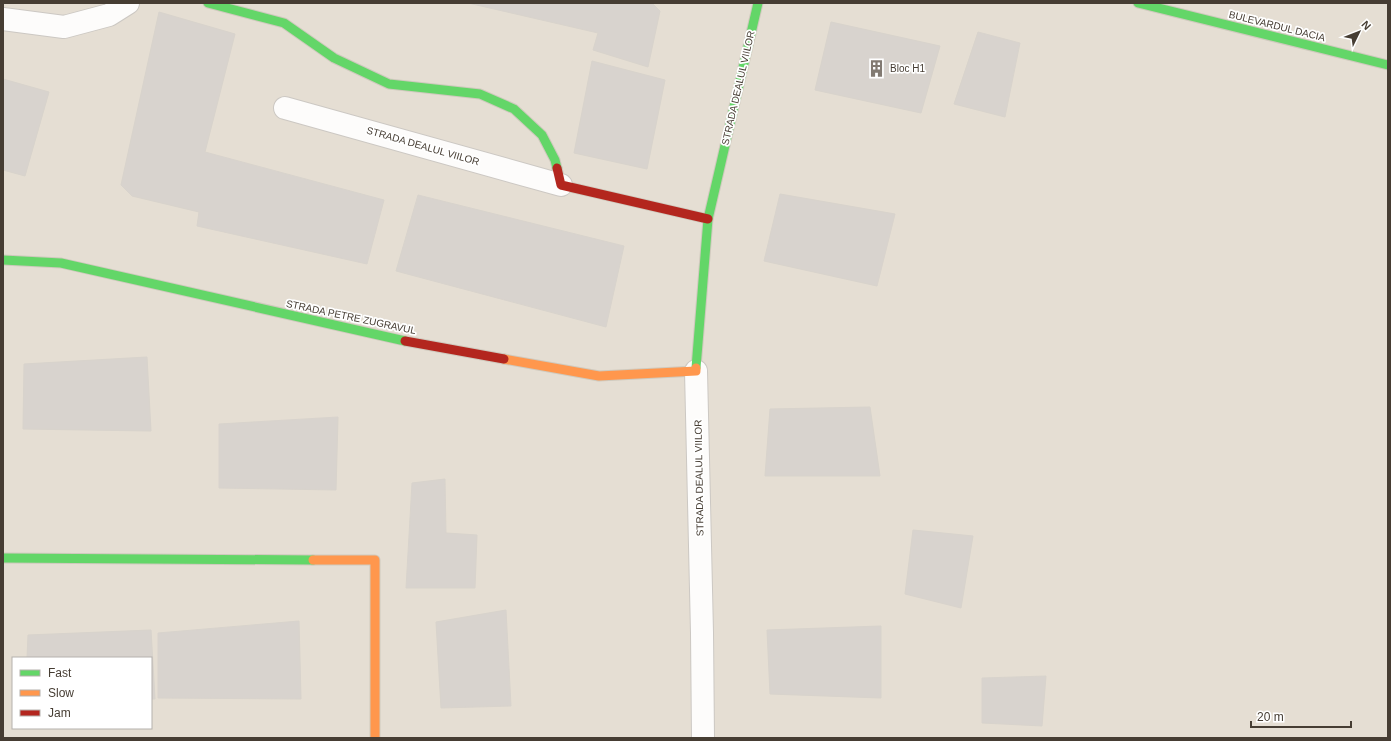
<svg xmlns="http://www.w3.org/2000/svg" width="1391" height="741" viewBox="0 0 1391 741" font-family="Arial,sans-serif">
<style>
.residential{fill:#e5ded3;fill-rule:evenodd}
.building{fill:#d8d3ce;stroke:#d8d3cc}
.lines{fill:none;stroke-linecap:round;stroke-linejoin:round}
.street-casing{stroke:#ccc8c3;stroke-width:24}
.fast-casing{stroke:#cfc9bd;stroke-width:11}
.slow-casing{stroke:#cfc9bd;stroke-width:11}
.jam-casing{stroke:#cfc9bd;stroke-width:11}
.street{stroke:#fdfcfb;stroke-width:22}
.fast{stroke:#63d668;stroke-width:9}
.slow{stroke:#ff974d;stroke-width:9}
.jam{stroke:#b3261e;stroke-width:9}
.labels{text-anchor:middle;dominant-baseline:central;stroke-width:3.5;stroke-linejoin:round;paint-order:stroke}
.street-label{font-size:10px;fill:#463d33;stroke:#fff}
.poi-label{font-size:10px;fill:#463d33;stroke:#fff;text-anchor:start}
</style>
<rect width="100%" height="100%" fill="#f0ece6"/>
<path class="residential" d="M3 3H1388V738H3ZM13 658H151V728H13Z"/>
<g class="building">
<polygon points="468,3 652,3 660,11 648,67 593,50 598,33"/>
<polygon points="159,12 235,34 205,152 384,200 367,264 197,226 199,212 132,196 121,185"/>
<polygon points="831,22 940,46 921,113 815,90"/>
<polygon points="978,32 1020,43 1005,117 954,104"/>
<polygon points="592,61 665,80 647,169 574,153"/>
<polygon points="3,79 49,92 25,176 3,170"/>
<polygon points="780,194 895,214 877,286 764,261"/>
<polygon points="418,195 624,246 606,327 396,271"/>
<polygon points="147,357 151,431 23,429 24,364"/>
<polygon points="870,407 880,476 765,476 770,409"/>
<polygon points="338,417 336,490 219,488 219,424"/>
<polygon points="445,479 446,533 477,535 475,588 406,588 412,483"/>
<polygon points="913,530 973,536 961,608 905,594"/>
<polygon points="506,610 511,706 441,708 436,622"/>
<polygon points="299,621 301,699 158,698 158,633"/>
<polygon points="881,626 881,698 770,694 767,630"/>
<polygon points="151,630 155,699 151,699 151,658 27,658 28,635"/>
<polygon points="1046,676 1042,726 982,723 982,678"/>
</g>
<g class="lines">
<defs>
<g id="street">
<polyline points="3,19 64,27 109,15 128,3"/>
<polyline points="285,108 561,185"/>
<polyline points="696,371 702,633 703,738"/>
</g>
<g id="fast">
<polyline points="208,3 284,23 334,58 389,84 480,94 514,109 542,135 555,160 557,168"/>
<polyline points="1138,3 1388,65"/>
<polyline points="3,260 61,263 405,341"/>
<polyline points="696,368 708,219 758,3"/>
<polyline points="3,558 313,560"/>
</g>
<g id="slow">
<polyline points="504,359 599,376 696,371 696,368"/>
<polyline points="313,560 375,560 375,738"/>
</g>
<g id="jam">
<polyline points="557,168 561,185 708,219"/>
<polyline points="405,341 504,359"/>
</g>
</defs>
<use href="#street" class="street-casing"/>
<use href="#fast" class="fast-casing"/>
<use href="#slow" class="slow-casing"/>
<use href="#jam" class="jam-casing"/>
<use href="#street" class="street"/>
<use href="#fast" class="fast"/>
<use href="#slow" class="slow"/>
<use href="#jam" class="jam"/>
</g>
<defs>
<symbol id="building-bare" viewBox="-9 -9 18 18"><path d="M-4-6H4V6H1V3H-1V6H-4ZM-2.5-4.3h1.7v1.8h-1.7ZM.8-4.3h1.7v1.8H.8ZM-2.5-1h1.7V.8h-1.7ZM.8-1h1.7V.8H.8Z" fill="#827a72" stroke="#fff" stroke-width="2.5" paint-order="stroke"/></symbol>
</defs>
<g fill-rule="evenodd">
<use href="#building-bare" x="864" y="56" width="25" height="25"/>
</g>
<g class="labels">
<g class="street-label">
<text transform="translate(1277 26) rotate(14)">BULEVARDUL DACIA</text>
<text transform="translate(738 88) rotate(-77)">STRADA DEALUL VIILOR</text>
<text transform="translate(423 146) rotate(16)">STRADA DEALUL VIILOR</text>
<text transform="translate(351 317) rotate(12)">STRADA PETRE ZUGRAVUL</text>
<text transform="translate(699 478) rotate(-91)">STRADA DEALUL VIILOR</text>
</g>
<g class="poi-label">
<text x="890" y="68">Bloc H1</text>
</g>
</g>
<rect width="1391" height="741" fill="none" stroke="#463d33" stroke-width="8"/>
<rect x="12" y="657" width="140" height="72" fill="#ffffff" stroke="#b5b1ad"/>
<rect x="20" y="670" width="20" height="6" fill="#63d668" stroke="#b5b1ad"/>
<text x="48" y="677" font-size="12" fill="#463d33">Fast</text>
<rect x="20" y="690" width="20" height="6" fill="#ff974d" stroke="#b5b1ad"/>
<text x="48" y="697" font-size="12" fill="#463d33">Slow</text>
<rect x="20" y="710" width="20" height="6" fill="#b3261e" stroke="#b5b1ad"/>
<text x="48" y="717" font-size="12" fill="#463d33">Jam</text>
<g transform="translate(1359 32) rotate(47)" stroke="#ffffff" stroke-width="3" paint-order="stroke">
<path d="M0-3L7 15L0 10L-7 15Z" fill="#463d33"/>
<text y="-6" font-size="11" font-weight="bold" text-anchor="middle" fill="#463d33">N</text>
</g>
<path d="M1251 721v6h100v-6" fill="none" stroke="#463d33" stroke-width="2"/>
<text x="1257" y="721" font-size="12" fill="#463d33" stroke="#ffffff" stroke-width="3" paint-order="stroke">20 m</text>
</svg>
